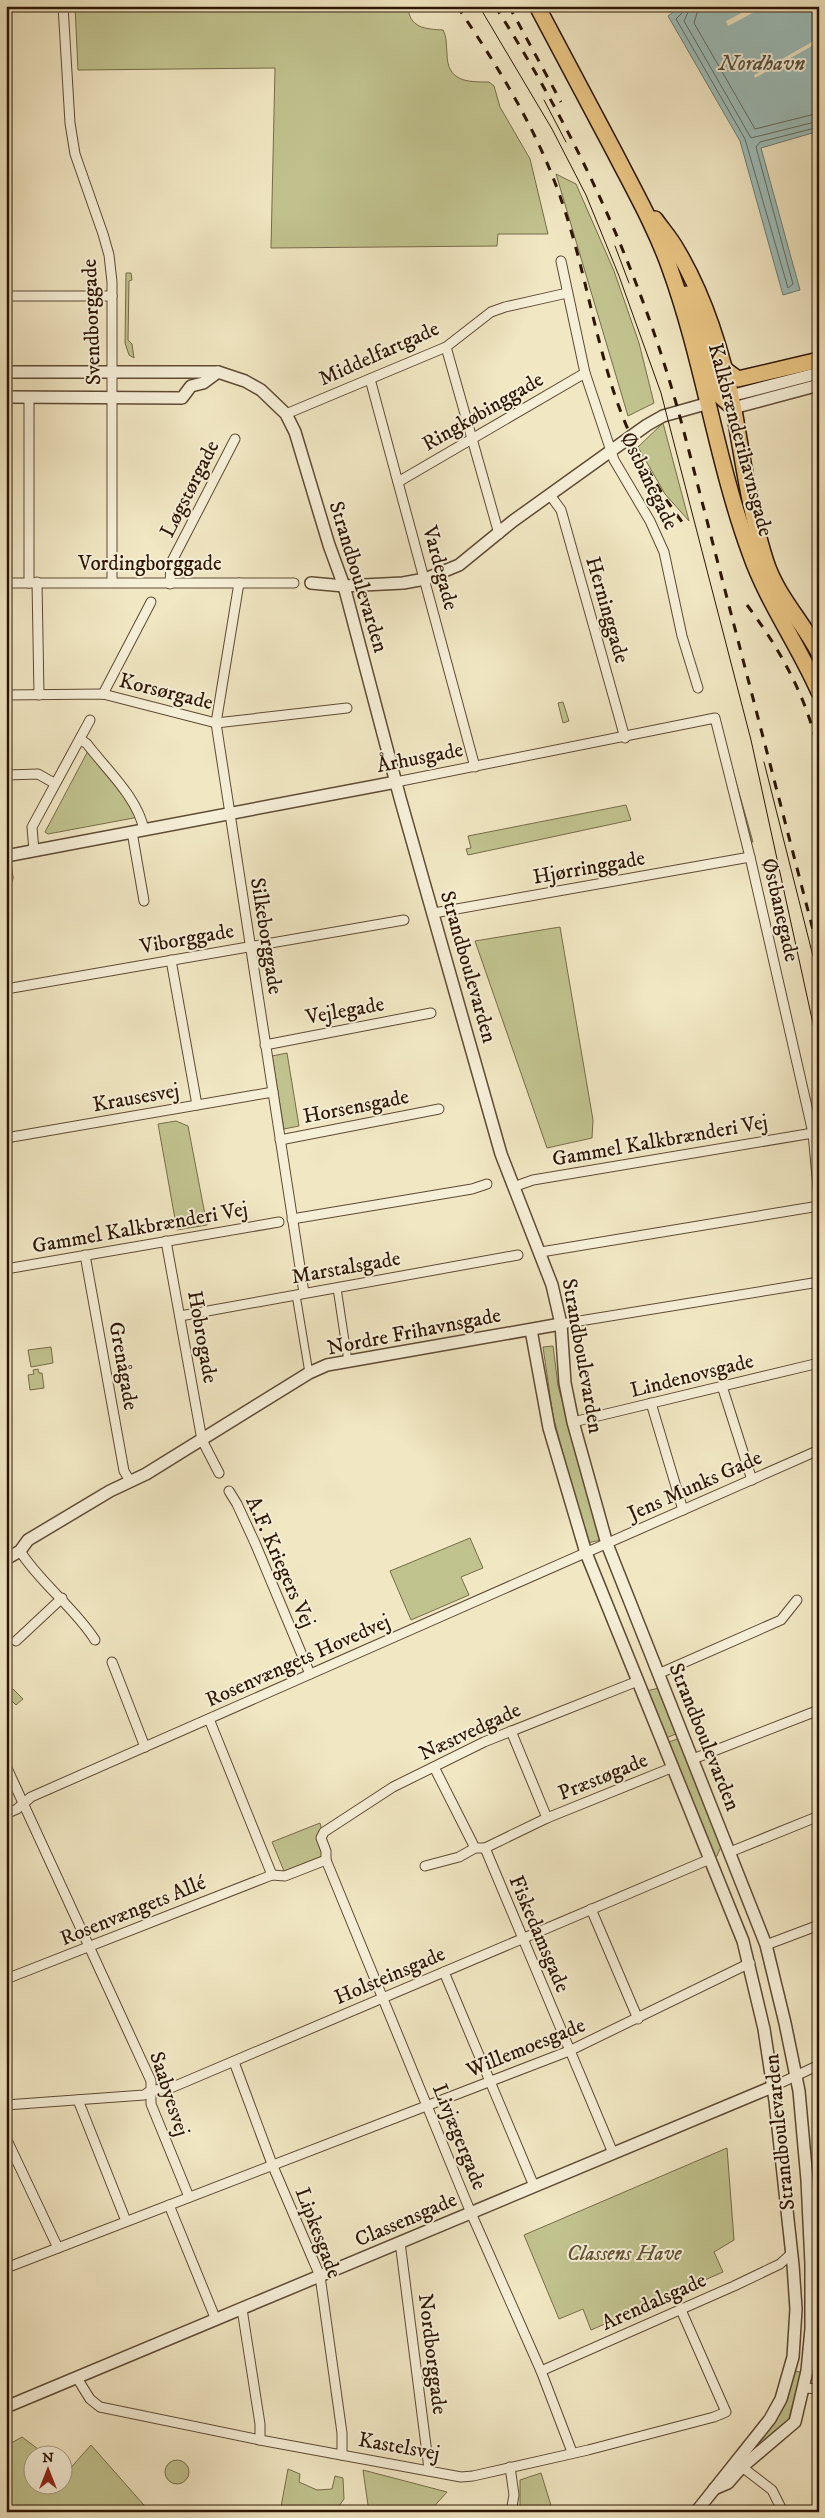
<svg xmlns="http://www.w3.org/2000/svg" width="825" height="2518" viewBox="0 0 825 2518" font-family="'IM FELL DW Pica',serif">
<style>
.green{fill:#c1c38f;stroke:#776c4a}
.water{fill:#9dbebb;stroke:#707b72}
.pier{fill:#f1e7c3}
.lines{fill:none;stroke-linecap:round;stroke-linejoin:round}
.shore{stroke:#656a60;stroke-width:1}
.pedestrian-casing{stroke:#5e4a34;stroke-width:9}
.minor-casing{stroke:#5e4a34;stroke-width:11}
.tertiary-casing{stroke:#5e4a34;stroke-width:14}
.primary-casing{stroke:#2d1604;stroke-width:18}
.pedestrian{stroke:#f6efd8;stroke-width:7}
.minor{stroke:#f6efd8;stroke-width:9}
.tertiary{stroke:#f6efd8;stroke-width:11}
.primary{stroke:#e8c482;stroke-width:15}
.tram{stroke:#2d1604;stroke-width:1}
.rail{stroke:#2d1604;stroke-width:3;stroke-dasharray:9 9;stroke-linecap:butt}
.labels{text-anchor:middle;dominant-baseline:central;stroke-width:4;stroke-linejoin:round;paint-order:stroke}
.street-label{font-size:21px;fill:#2d1604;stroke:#f6efd8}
.park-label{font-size:21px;font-style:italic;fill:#615335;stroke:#f6efd8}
.water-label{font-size:22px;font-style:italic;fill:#545144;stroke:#f6efd8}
</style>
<rect width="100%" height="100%" fill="#f1e7c3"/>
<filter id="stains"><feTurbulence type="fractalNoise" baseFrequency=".004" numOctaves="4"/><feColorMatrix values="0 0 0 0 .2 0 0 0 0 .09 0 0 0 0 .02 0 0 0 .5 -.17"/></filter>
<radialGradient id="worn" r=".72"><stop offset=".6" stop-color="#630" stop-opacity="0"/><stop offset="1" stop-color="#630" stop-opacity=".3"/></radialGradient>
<g class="green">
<path d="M75 6H408C409 28 425 29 443 30 447 37 446 45 447 53 447 82 467 82 489 82L494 86 500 107 530 159 548 234H498L497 246 271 248 275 68 78 70Z"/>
<polygon points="556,174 576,184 614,271 639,343 654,403 628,416"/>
<polygon points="126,273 131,273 132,280 129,281 128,340 132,344 134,358 129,355 125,343"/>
<polygon points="663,423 689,521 665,494 638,447"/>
<polygon points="563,702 569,721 563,723 558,703"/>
<polygon points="89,749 139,817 48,834 45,832"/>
<polygon points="731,764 753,842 752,842"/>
<polygon points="626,805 631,820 468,855 466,849 471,848 468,836"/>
<polygon points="560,927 593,1120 592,1138 547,1148 475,941"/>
<polygon points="287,1053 299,1126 284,1129 272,1056"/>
<polygon points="176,1121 188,1126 207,1225 177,1230 158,1124"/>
<polygon points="553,1346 558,1386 601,1540 587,1543 553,1416 543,1347"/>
<polygon points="51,1347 53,1363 31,1367 28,1350"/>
<polygon points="38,1369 39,1373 42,1373 44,1388 30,1390 28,1375 34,1374 33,1370"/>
<polygon points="470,1538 483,1568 461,1577 469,1595 411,1620 390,1571"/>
<polygon points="659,1688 678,1733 664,1739 646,1691"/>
<polygon points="13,1689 23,1699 16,1705 6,1695"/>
<polygon points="680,1738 723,1842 717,1856 713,1858 666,1743"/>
<polygon points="320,1823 321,1827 318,1839 323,1851 322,1856 284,1871 272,1842"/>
<polygon points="727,2148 734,2240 714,2252 723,2272 591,2330 583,2309 559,2319 524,2235"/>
<polygon points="792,2371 801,2372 788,2422 778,2433 746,2456"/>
<polygon points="22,2437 46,2455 32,2456 32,2486 62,2486 63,2468 67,2472 91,2445 150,2512 6,2512 6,2446"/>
<circle cx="177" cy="2472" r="12"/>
<polygon points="288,2469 300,2474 299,2482 317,2490 332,2489 335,2476 343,2478 344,2499 339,2506 340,2512 280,2512"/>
<polygon points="363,2470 447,2492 429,2512 369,2512"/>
<polygon points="541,2473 553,2512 536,2512 520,2507 520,2480"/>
</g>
<polygon class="water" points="681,6 819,6 819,131 761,148 800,290 783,295 740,141 668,16"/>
<g class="pier">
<polygon points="755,6 766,6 728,26 726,21"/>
<polygon points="819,38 819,42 755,78 754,75"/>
</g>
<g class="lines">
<g class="shore">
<polyline points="685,6 684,11 676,19 745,139 788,288 793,284 756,147 760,142 819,127"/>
<polyline points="691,6 684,21 751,138 819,121"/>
<polyline points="699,6 694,23 755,129 819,113"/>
</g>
<defs>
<g id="pedestrian">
<polyline points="337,1288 348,1361"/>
<polyline points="296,1295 309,1373"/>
</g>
<g id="minor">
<polyline points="63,6 70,123 75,154 103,234 109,255 112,282 112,582"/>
<polyline points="561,261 585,373 614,460 650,521 664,552 682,636 698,688"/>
<polyline points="6,296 112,296"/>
<polyline points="446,347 499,534"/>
<polyline points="370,379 475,767"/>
<polyline points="286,414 446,347 491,312 505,307 567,293"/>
<polyline points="398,482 585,373"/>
<polyline points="550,495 561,510 625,738"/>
<polyline points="37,582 39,695"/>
<polyline points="6,583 294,583"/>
<polyline points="29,583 29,397"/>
<polyline points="239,583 216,723 304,1293"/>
<polyline points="170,584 171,563 235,439"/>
<polyline points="103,694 151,602"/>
<polyline points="6,695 103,694 216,723 347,708"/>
<path d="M80 739 87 744C106 769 138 798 144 830"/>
<polyline points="6,775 38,774 54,783"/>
<polyline points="396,782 715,718 750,857 813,1133 819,1199"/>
<polyline points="132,832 144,901"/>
<polyline points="34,851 32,827 90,720"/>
<polyline points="6,860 8,878 6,882"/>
<polyline points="434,913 750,857"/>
<polyline points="171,960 197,1105"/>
<polyline points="6,989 404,920"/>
<polyline points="265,1045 431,1013"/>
<polyline points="6,1138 273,1092"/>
<polyline points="280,1140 439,1109"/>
<polyline points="513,1187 533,1180 813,1133"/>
<polyline points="292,1219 472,1189 487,1184"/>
<polyline points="166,1241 202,1440 219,1473"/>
<polyline points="541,1252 819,1206"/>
<polyline points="85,1255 124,1471 130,1481"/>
<polyline points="6,1269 279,1222"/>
<polyline points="180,1316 518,1255"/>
<polyline points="561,1324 819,1282"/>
<polyline points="722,1386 752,1480"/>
<polyline points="651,1403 683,1510"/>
<polyline points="573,1422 819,1363"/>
<polyline points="229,1491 237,1504 255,1543 310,1674"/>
<path d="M20 1551C41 1584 74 1607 95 1640"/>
<polyline points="16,1641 62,1598"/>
<polyline points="112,1662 145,1747"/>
<polyline points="658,1674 781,1620 797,1600"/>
<polyline points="511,1731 547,1818"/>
<polyline points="693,1759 819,1710"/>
<polyline points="6,1766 151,2081 151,2104 189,2197"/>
<polyline points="434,1767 475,1848 485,1848 613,2153"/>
<polyline points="6,1814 17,1809 31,1797 819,1450"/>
<polyline points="485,1848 547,1818 671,1768"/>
<polyline points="730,1852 819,1816"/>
<polyline points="425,1866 459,1857 475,1848"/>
<polyline points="272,1875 285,1876 326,1860"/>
<polyline points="591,1909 638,2019"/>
<polyline points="766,1945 819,1925"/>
<polyline points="444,1972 534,2186"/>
<polyline points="6,1979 272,1875 209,1719"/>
<polyline points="234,2062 272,2164 320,2276 342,2433 342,2455"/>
<polyline points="772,2087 819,2065"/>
<polyline points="78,2100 126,2221"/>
<polyline points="6,2105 144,2095 150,2091 173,2087 710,1859"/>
<polyline points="6,2138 58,2248"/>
<polyline points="169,2205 216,2320"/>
<polyline points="400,2242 429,2469"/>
<polyline points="6,2268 569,2051 750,1963"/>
<polyline points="242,2309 260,2424 260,2440"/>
<polyline points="541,2371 734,2286 780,2264 792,2253"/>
<polyline points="77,2378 90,2399 100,2407 260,2440 461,2477 473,2476 588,2450 714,2417 726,2412 681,2310"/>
<polyline points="805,2388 819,2389"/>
<polyline points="572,2452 541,2371 471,2213 326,1860 326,1851 321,1838 324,1832 393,1787 484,1742 638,1681"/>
<polyline points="510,2467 514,2495 511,2512"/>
<polyline points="742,2467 772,2490 783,2512"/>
</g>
<g id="tertiary">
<polyline points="6,372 218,372 245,381 261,390 286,414 295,432 329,545 344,586 400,798 501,1154 552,1285 561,1324 565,1383 573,1422 607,1544 766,1945 785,2023 799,2091 807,2180 811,2264 811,2329 807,2371 795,2422 742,2467 728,2483 714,2489"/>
<polyline points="730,396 819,373"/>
<polyline points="6,397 182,398 191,386 203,383 218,372"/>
<polyline points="733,408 819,385"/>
<polyline points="311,583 344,586 403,583 425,579 459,565 513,521 647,425 663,416 709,403"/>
<polyline points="6,856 396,782"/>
<polyline points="531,1330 549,1428 586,1553 743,1941 764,2029 775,2101 793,2265 796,2309 793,2357 781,2399 770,2419 696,2512"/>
<polyline points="6,1559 20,1551 28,1540 110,1491 146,1474 309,1373 327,1365 561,1324"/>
<polyline points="6,2407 772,2087"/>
</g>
<g id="primary">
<path d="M537 6C563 55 589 104 615 153 634 190 655 227 669 266 703 359 716 460 750 553 767 602 798 644 819 692"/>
<path d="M655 219C662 229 671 239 677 250 705 297 723 356 734 410 743 461 750 512 766 562 777 596 803 622 819 653"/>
<polyline points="687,294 720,396 729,404"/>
<polyline points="723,368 738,379 819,360"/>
</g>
</defs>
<use href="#pedestrian" class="pedestrian-casing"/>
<use href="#minor" class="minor-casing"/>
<use href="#tertiary" class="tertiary-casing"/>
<use href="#primary" class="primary-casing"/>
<use href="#pedestrian" class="pedestrian"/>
<use href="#minor" class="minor"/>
<use href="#tertiary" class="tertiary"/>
<use href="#primary" class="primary"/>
<g class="tram">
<polyline points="479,6 552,129 586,195 619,276 661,393 751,740 819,1051"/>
<polyline points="544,100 566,142"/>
<polyline points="615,246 629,283"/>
<polyline points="764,762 819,980"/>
</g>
<g class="rail">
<path d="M457 6C499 68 538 131 562 202 582 260 592 321 610 380 626 434 652 483 686 527"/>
<path d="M495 6C580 139 644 280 684 432L819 953"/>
<polyline points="509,6 561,102"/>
<path d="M747 605C780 649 808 699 819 754"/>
</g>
</g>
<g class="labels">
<g class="street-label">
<text transform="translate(92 322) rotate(-92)">Svendborggade</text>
<text transform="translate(379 354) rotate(-24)">Middelfartgade</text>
<text transform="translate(483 412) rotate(-30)">Ringkøbinggade</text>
<text transform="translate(740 440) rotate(75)">Kalkbrænderihavnsgade</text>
<text transform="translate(649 481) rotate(64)">Østbanegade</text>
<text transform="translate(190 489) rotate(-63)">Løgstørgade</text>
<text x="150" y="564">Vordingborggade</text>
<text transform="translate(440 568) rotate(75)">Vardegade</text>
<text transform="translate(358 577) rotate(73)">Strandboulevarden</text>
<text transform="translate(607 610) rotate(74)">Herninggade</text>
<text transform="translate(166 692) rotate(14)">Korsørgade</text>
<text transform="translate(420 758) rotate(-11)">Århusgade</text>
<text transform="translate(589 868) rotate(-10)">Hjørringgade</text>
<text transform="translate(780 910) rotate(77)">Østbanegade</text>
<text transform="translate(266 936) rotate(81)">Silkeborggade</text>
<text transform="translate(187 939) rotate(-10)">Viborggade</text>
<text transform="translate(468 967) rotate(74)">Strandboulevarden</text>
<text transform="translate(345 1011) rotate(-10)">Vejlegade</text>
<text transform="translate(136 1098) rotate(-10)">Krausesvej</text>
<text transform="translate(356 1107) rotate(-11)">Horsensgade</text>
<text transform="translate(660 1141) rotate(-10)">Gammel Kalkbrænderi Vej</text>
<text transform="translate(140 1228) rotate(-10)">Gammel Kalkbrænderi Vej</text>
<text transform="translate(346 1268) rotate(-10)">Marstalsgade</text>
<text transform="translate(414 1332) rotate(-11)">Nordre Frihavnsgade</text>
<text transform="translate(202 1337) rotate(80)">Hobrogade</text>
<text transform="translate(582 1356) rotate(80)">Strandboulevarden</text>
<text transform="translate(123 1366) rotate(80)">Grenågade</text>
<text transform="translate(692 1376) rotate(-14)">Lindenovsgade</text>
<text transform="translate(695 1486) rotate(-24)">Jens Munks Gade</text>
<text transform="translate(280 1562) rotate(66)">A.F. Kriegers Vej</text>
<text transform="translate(298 1661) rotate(-24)">Rosenvængets Hovedvej</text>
<text transform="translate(470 1732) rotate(-25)">Næstvedgade</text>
<text transform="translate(704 1737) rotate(68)">Strandboulevarden</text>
<text transform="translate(603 1777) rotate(-22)">Præstøgade</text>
<text transform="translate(133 1911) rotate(-22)">Rosenvængets Allé</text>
<text transform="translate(539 1934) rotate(67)">Fiskedamsgade</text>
<text transform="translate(390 1976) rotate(-23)">Holsteinsgade</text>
<text transform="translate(526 2048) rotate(-22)">Willemoesgade</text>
<text transform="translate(169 2094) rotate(72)">Saabyesvej</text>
<text transform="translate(780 2132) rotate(-96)">Strandboulevarden</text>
<text transform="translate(459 2137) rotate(68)">Livjægergade</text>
<text transform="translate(406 2220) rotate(-23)">Classensgade</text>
<text transform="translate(318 2233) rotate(69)">Lipkesgade</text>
<text transform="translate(654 2302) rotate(-24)">Arendalsgade</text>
<text transform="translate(432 2354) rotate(83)">Nordborggade</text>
<text transform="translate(399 2447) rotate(10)">Kastelsvej</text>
</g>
<g class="park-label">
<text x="624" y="2254">Classens Have</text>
</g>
<g class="water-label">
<text x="762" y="63">Nordhavn</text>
</g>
</g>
<rect width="825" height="2518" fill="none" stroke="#f1e7c3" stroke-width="25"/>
<rect x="8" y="8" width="810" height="2503" fill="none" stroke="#2d1604" stroke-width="2.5"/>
<rect x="12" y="12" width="800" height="2493" fill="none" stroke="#2d1604"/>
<g transform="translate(48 2470)"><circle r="24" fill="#f6efd8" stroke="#a69883"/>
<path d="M0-4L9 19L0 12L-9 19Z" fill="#8f2418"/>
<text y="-8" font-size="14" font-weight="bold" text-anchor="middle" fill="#2d1604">N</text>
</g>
<rect width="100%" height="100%" filter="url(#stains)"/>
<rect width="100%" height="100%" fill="url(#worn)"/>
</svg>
